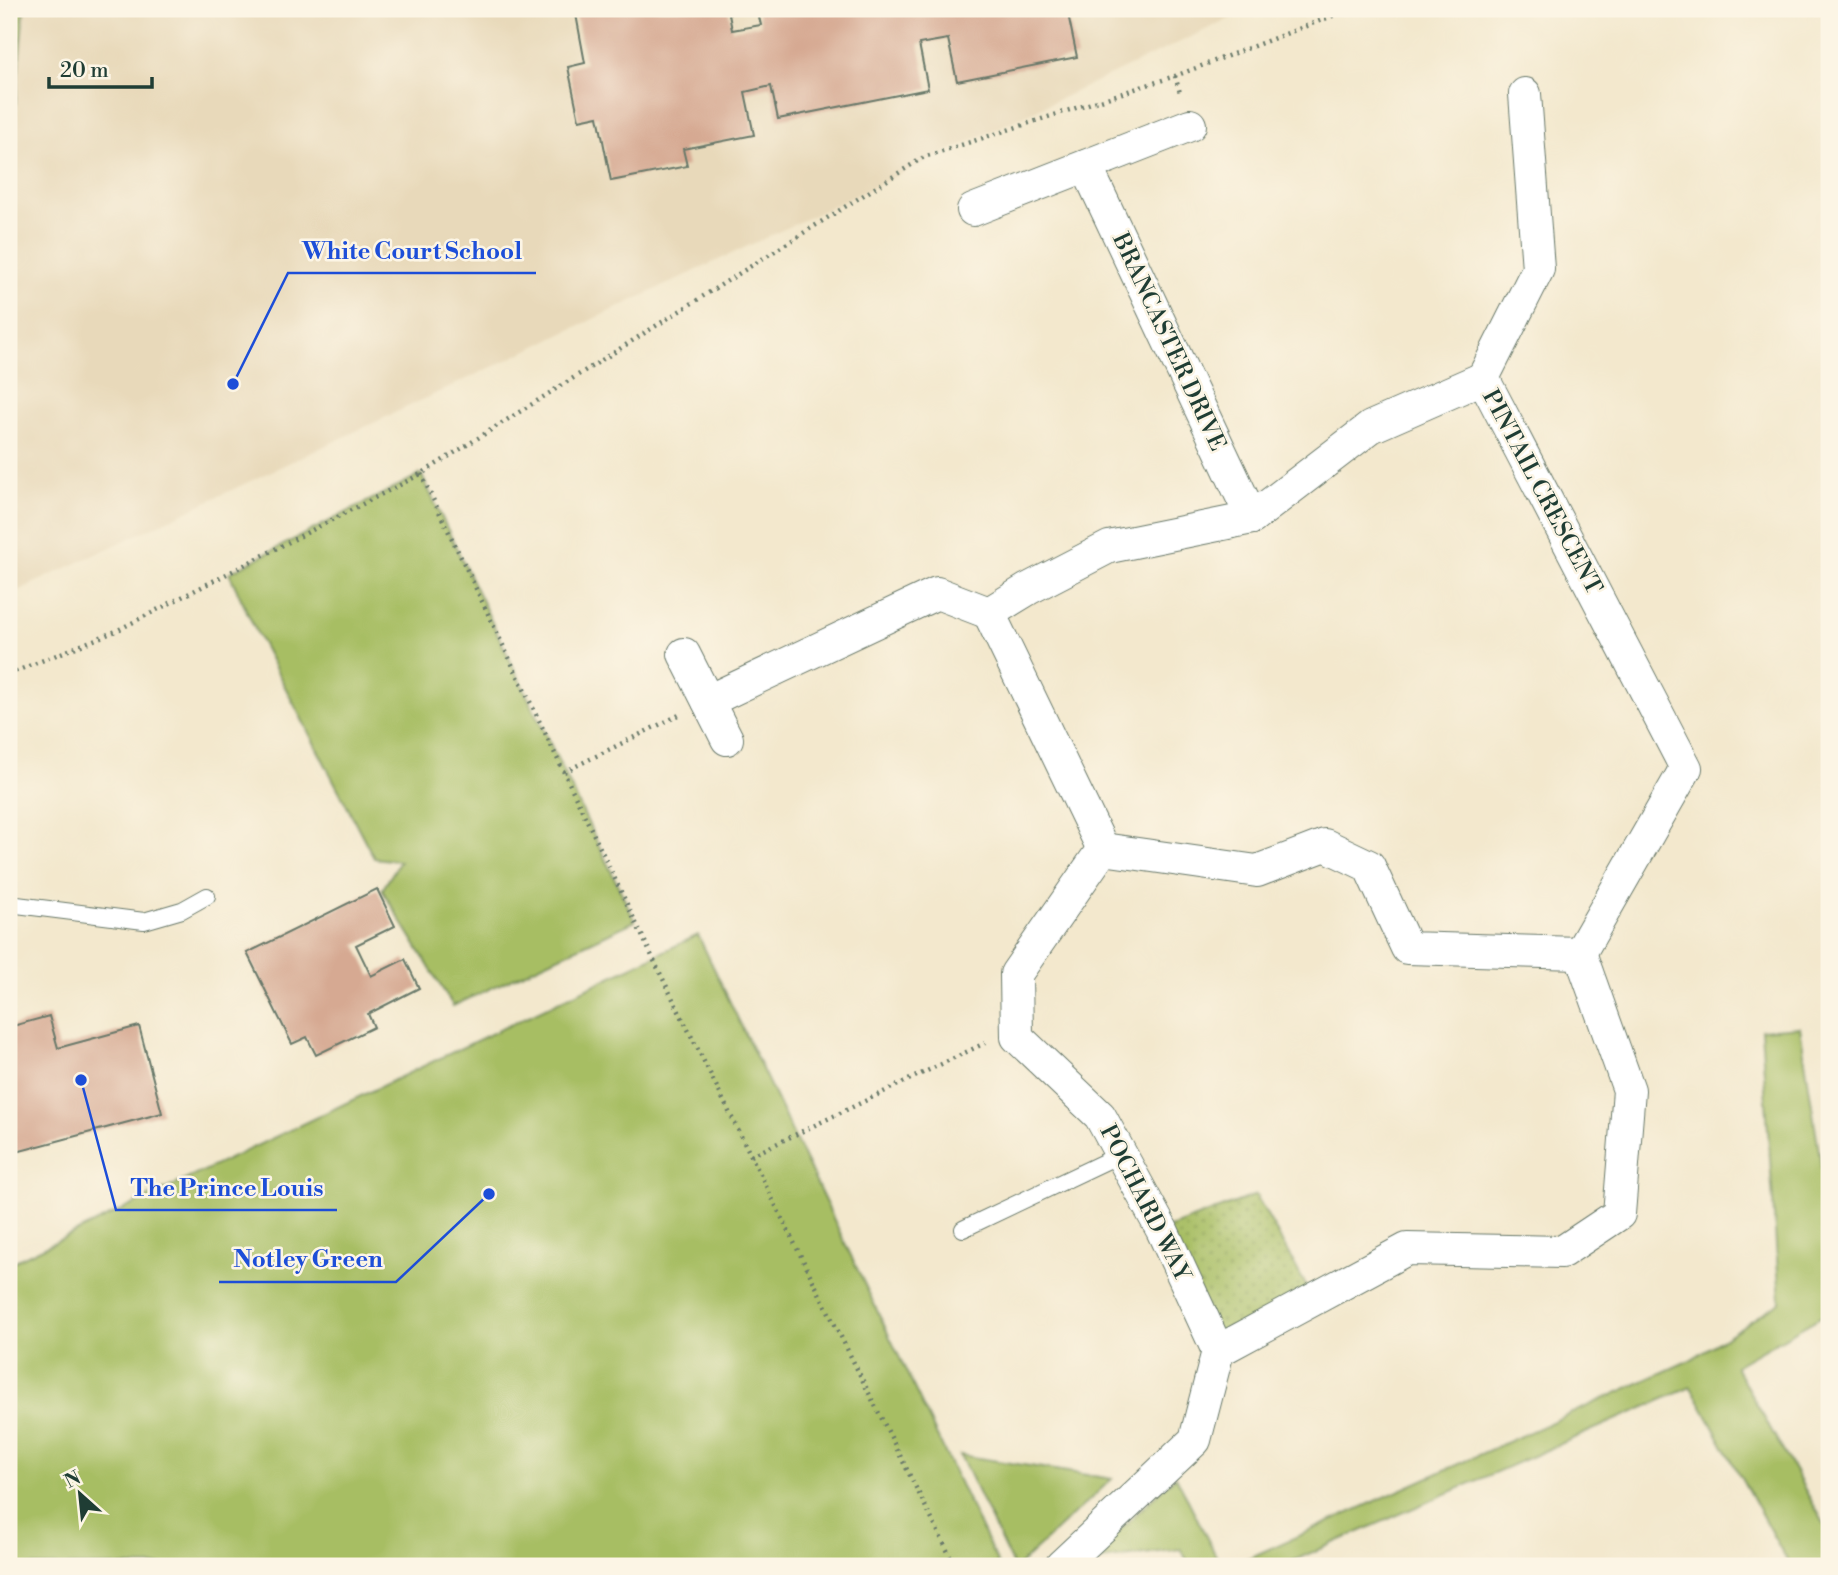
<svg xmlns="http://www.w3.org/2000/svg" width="1838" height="1575" viewBox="0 0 1838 1575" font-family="'Libre Bodoni',serif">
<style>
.built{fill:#e8d9ba}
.grass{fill:url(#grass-dots);stroke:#637e4c;stroke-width:2}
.park{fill:#a7be63;stroke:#637e4c;stroke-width:2}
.building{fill:#d6a992}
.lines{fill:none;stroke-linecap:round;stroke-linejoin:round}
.lane-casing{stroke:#69796a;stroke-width:18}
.street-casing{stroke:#69796a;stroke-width:34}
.path{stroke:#69796a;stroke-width:4.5;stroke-dasharray:2 5;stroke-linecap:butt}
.lane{stroke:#fff;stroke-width:16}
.street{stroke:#fff;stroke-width:32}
.labels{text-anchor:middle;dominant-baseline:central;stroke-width:5;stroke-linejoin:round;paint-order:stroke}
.street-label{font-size:23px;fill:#1f3d34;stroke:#fcf5e5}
.leader{fill:none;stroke:#1d4ed8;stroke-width:2.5}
.callout-dot{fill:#1d4ed8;stroke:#fcf5e5;stroke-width:2.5}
.callout-label{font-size:24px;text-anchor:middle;font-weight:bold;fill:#1d4ed8;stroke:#fcf5e5;stroke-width:5;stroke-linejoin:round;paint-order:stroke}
</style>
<defs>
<pattern id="grass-dots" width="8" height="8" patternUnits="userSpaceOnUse" patternTransform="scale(1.75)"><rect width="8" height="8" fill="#a7be63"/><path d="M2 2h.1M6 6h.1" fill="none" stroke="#879c52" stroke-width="1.8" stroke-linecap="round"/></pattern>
</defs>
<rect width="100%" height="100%" fill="#fcf5e5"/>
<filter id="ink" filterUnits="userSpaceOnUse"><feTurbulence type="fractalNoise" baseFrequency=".0143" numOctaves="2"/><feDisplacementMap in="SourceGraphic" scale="14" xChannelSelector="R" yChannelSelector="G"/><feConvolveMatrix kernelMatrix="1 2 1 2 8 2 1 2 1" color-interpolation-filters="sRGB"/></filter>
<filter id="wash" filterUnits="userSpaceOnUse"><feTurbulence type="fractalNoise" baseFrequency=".00686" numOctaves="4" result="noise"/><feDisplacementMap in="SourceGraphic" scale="28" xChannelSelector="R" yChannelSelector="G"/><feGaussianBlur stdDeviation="1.57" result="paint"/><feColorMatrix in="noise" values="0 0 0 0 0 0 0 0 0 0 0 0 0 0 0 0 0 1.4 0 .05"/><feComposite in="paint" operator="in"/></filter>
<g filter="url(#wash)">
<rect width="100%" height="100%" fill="#f3e8cd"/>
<polygon class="built" points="24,9 1250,9 9,595 9,172"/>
<polygon class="grass" points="1256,1195 1314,1300 1218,1351 1162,1230"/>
<g class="park">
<polygon points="9,9 24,9 9,172"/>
<polygon points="421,474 635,921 453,1006 382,890 400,861 374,858 257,633 229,573"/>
<polygon points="698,935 999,1566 9,1566 9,1264"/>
<polygon points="1800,1027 1829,1217 1829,1312 1735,1366 1829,1532 1829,1566 1790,1566 1691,1387 1281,1566 1231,1566 1690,1360 1780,1302 1761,1030"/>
<polygon points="960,1455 1112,1479 1018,1566 1013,1566"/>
<polygon points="1176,1476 1221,1566 1190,1566 1181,1549 1086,1562"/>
</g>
<g id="blocks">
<g class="building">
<polygon points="575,9 728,9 732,30 761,25 757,9 1067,9 1077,57 957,81 948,39 919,44 928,89 778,119 771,86 745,92 754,135 683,149 687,166 611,181 598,116 579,120 568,67 585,63"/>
<polygon points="377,889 395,926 356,945 371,976 405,959 419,988 368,1014 374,1027 316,1055 307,1037 292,1044 247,953"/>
<polygon points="49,1016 58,1048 139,1026 162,1113 9,1154 9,1027"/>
</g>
</g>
</g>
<g filter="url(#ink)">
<use href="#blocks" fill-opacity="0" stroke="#69796a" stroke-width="2"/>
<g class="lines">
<defs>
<g id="lane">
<polyline points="9,904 144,921 182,910 207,896"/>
<polyline points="963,1229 1121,1154"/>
</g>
<g id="street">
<polyline points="1086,166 1252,518"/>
<polyline points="973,210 1190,125"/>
<polyline points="1483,378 1538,269 1525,94"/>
<polyline points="684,654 727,739"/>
<polyline points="708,701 937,593 989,613"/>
<polyline points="1103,849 989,613 1028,589 1109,547 1252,518 1371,427 1483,378 1686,768 1580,953"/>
<polyline points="1061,1566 1195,1440 1218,1351 1162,1230 1100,1116 1017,1037 1016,974 1103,849 1257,871 1325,845 1369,866 1407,948 1580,953 1629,1090 1619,1214 1562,1252 1407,1249 1218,1351"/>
</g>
</defs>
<use href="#lane" class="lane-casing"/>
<use href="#street" class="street-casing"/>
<g class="path">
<polyline points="1175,76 1181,96"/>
<polyline points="421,474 660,973 955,1566"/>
<polyline points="9,674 116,631 421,474 924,157 1175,76 1351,9"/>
<polyline points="564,772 679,715"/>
<polyline points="751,1156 985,1043"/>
</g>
<use href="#lane" class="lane"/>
<use href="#street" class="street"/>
</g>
</g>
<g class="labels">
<g class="street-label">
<text transform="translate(1169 342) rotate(65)">BRANCASTER DRIVE</text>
<text transform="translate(1542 492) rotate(62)">PINTAIL CRESCENT</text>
<text transform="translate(1145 1203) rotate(63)">POCHARD WAY</text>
</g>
</g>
<path class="leader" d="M233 384L288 273H536M81 1080L116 1210H337M489 1194L396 1282H219"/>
<g class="callout-dot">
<circle cx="233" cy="384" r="7"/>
<circle cx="81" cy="1080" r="7"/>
<circle cx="489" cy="1194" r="7"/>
</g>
<g class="callout-label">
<text x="412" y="259">White Court School</text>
<text x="227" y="1196">The Prince Louis</text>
<text x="308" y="1267">Notley Green</text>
</g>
<rect width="1838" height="1575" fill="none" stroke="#fcf5e5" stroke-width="35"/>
<g transform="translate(80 1494) rotate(333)" stroke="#fcf5e5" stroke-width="5" paint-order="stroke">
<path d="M0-5L12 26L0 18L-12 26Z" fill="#1f3d34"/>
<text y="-10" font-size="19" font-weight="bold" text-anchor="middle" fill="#1f3d34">N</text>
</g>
<path d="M49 77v10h103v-10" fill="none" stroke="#1f3d34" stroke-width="3.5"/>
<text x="60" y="77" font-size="21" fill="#1f3d34" stroke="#fcf5e5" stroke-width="5" paint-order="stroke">20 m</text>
</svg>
